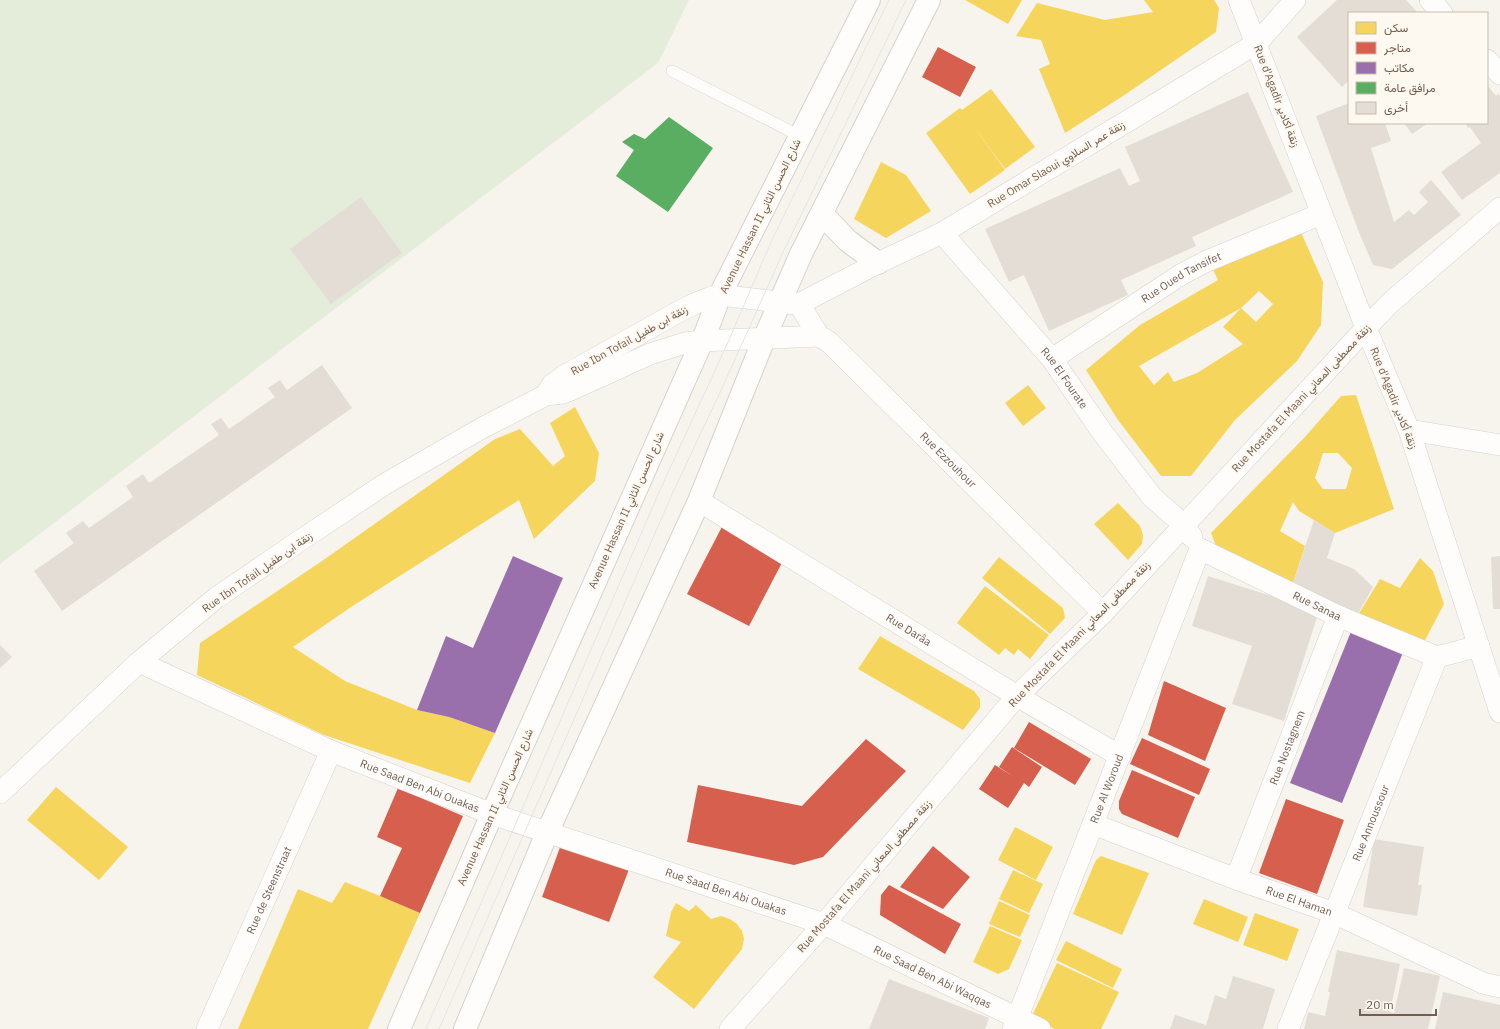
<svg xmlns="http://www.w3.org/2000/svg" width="1500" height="1029" viewBox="0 0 1500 1029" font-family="'IBM Plex Sans',Vazirmatn,sans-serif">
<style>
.green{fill:#e4edda}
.homes{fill:#f6d55c;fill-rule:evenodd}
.shops{fill:#d6604d}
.offices{fill:#9970ab}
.public{fill:#5aae61}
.building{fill:#e3ddd5}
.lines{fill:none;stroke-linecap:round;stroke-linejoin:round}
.lane-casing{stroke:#d7d1cc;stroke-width:12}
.street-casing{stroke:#d7d1cc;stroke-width:22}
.secondary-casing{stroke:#d7d1cc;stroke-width:24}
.lane{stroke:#fefdfc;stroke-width:11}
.street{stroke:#fefdfc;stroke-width:21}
.secondary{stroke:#fefdfc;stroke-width:22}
.tram{stroke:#e5e3e6;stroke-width:1}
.labels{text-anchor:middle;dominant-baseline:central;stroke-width:4;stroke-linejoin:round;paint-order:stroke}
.street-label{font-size:11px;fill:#745e4f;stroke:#fef9f0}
</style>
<rect width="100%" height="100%" fill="#f7f4ee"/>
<polygon class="green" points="0,0 689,0 658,63 0,564"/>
<g class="homes">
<polygon points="965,0 1022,0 1008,24"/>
<polygon points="1144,0 1214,0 1219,8 1216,32 1126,94 1065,133 1039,69 1050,64 1041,40 1016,36 1037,3 1105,20 1153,12"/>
<polygon points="991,89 1035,147 1005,169 970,121 1005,170 970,194 926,133 960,108 962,110"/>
<polygon points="881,162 906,175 931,211 886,238 854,219"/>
<path d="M1299 228 1323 282 1321 325 1297 361 1235 420 1191 476H1161L1118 420 1086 370 1140 325 1218 280 1211 266ZM1259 291 1273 304 1256 322 1241 308ZM1241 308 1223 327 1243 344 1197 373 1174 382 1168 372 1154 385 1139 366Z"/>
<polygon points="1028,385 1046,408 1023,426 1005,403"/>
<path d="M1356 395 1394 509 1335 533 1299 511 1293 502 1280 531 1305 546 1290 592 1220 556 1211 533 1304 438 1341 396ZM1323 453H1338L1352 468 1346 489H1323L1315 478Z"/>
<polygon points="575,407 599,453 595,481 534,539 519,500 351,607 293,647 345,681 417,710 449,717 495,733 470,783 324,735 197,675 200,643 322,561 495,439 520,429 553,466 565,456 550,423"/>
<polygon points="1118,503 1140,526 1143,535 1142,544 1128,560 1094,524"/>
<polygon points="999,557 1063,608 1065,618 1050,634 982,578"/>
<polygon points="1420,558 1433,571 1444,604 1424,642 1355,620 1380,579 1400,588"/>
<polygon points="985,586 1049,635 1030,659 1018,649 1014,655 1005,648 999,655 957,623"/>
<polygon points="880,636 974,691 980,699 980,708 963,730 858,669"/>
<polygon points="56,787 128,847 99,880 27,820"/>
<polygon points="1015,827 1053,847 1036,880 998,860"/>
<polygon points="1101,856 1149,873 1122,935 1073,914 1096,860"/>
<polygon points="1013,870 1043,884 1029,913 999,899"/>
<polygon points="345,882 380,896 420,913 368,1029 238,1029 298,889 332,903"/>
<polygon points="1204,899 1248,917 1238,942 1193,924"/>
<polygon points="999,901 1030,915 1020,937 989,924"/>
<polygon points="676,903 689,911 696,905 711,919 721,916 730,919 737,924 742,931 744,939 742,949 694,1009 653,977 681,942 666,936 671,912"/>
<polygon points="1255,913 1299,929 1287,961 1243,945"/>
<polygon points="990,926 1022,940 1009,969 998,974 973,962"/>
<polygon points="1066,941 1122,969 1113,988 1056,960"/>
<polygon points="1057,963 1119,992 1101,1029 1055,1029 1031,1018"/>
</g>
<g class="shops">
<polygon points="938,47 976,67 960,97 922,77"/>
<polygon points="725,521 786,555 749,626 687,594"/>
<polygon points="1164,681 1226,708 1205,761 1148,735"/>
<polygon points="1029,722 1091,759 1075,785 1014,748"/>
<polygon points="1142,738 1210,769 1199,795 1130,764"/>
<polygon points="866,739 906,771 823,857 794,865 687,842 698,785 802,806"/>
<polygon points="1012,747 1042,767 1029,787 1024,783 1008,808 979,789 995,765 1014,777 999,767"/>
<polygon points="1132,770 1195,797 1178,838 1122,814 1119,809 1119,801"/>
<polygon points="398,788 463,816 420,913 380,896 402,848 377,837"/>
<polygon points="1286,799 1344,820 1317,894 1259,873"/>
<polygon points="563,839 631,864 609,922 542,897"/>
<polygon points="933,846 970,877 943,909 900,887"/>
<polygon points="889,885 961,924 945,954 880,915 881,895"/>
</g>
<g class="offices">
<polygon points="513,556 563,578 495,733 449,717 417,710 446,636 473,648"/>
<polygon points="1352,629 1404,650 1342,803 1290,783"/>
</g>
<polygon class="public" points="669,117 713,148 668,212 616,176 634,150 622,142 634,134 645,139"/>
<g class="building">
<polygon points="1337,0 1406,0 1418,13 1349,13 1349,80 1342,87 1297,37"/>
<polygon points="1487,85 1496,96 1498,94 1500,96 1500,173 1462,200 1441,172 1481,143 1470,127 1468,128 1465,123 1487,123"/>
<polygon points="1248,92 1293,192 1192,237 1196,246 1121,280 1128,295 1049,331 1024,275 1009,282 985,229 1120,168 1129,186 1140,181 1125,147"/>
<polygon points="1349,103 1349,123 1385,123 1391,141 1371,148 1394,222 1409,210 1414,215 1428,202 1419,192 1431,180 1461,215 1392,269 1373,265 1358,230 1316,116"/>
<polygon points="1404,123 1428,123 1412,134"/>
<polygon points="361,197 402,253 331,304 290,249"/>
<polygon points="322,365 352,408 62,611 34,571 74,543 66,533 83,521 89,528 133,497 126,486 143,474 149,483 219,435 211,424 221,418 229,429 275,397 268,388 280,380 287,390"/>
<polygon points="1314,520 1335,533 1327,558 1354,569 1373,587 1354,621 1290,592"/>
<polygon points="1500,556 1500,609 1493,609 1491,557"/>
<polygon points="1208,576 1319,611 1284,721 1232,704 1252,646 1192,626"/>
<polygon points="0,645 12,657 0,668"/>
<polygon points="1374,839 1424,847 1418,885 1422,885 1417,916 1363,907"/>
<polygon points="1337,950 1400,964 1390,1012 1394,1013 1404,968 1440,976 1428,1029 1304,1029 1308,1012 1325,1016 1330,992 1328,992"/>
<polygon points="1233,976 1275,989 1263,1029 1170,1029 1175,1015 1206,1025 1215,995 1226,999"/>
<polygon points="889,979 989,1018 985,1029 869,1029"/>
<polygon points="1443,992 1500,1005 1500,1029 1435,1029"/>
</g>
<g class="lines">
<defs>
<polyline id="lane" points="672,71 800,136"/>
<g id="street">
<polyline points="1239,0 1366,328 1409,430 1500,712"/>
<polyline points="1430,0 1442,13"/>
<polyline points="1487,60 1500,74"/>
<path id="s1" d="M942 233 1052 359 1102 432 1152 497 1184 525 1192 537"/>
<polyline points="799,304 878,263 942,233 1257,43 1295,0"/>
<path id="s2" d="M799 304 819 336 829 342 1103 613"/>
<path id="s3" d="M1052 359 1182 274 1207 261 1321 214"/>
<polyline points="546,395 552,385 564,376 678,312 694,304 709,298 720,295 796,304"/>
<polyline points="1409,430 1500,445"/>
<path id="s4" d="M699 501 1017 696 1120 756"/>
<path id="s5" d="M1200 549 1338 616 1437 657"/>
<polyline points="1437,657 1479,646"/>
<path id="s6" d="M139 662 331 751 492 814 824 924 1040 1029"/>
<polyline points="0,793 139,662 216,598 295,544 385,484 482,428 546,395 563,393 573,389 650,354 685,343 701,341 819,336"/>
<path id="s7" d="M1093 824 1236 879 1334 913 1483 983 1500 987"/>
<path id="s8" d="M1236 879 1338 616"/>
<path id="s9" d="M207 1029 331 751"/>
<polyline points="730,1029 824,924 1017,696 1103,613 1366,328 1390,303 1500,208"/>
<path id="s10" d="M1013 1029 1200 549"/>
<path id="s11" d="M1288 1029 1437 657"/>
</g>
<g id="secondary">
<polyline points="822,214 848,241 878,263"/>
<polyline points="399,1029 492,814 706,332 720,295 869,0"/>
<polyline points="465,1029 547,833 699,501 764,339 801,254 929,0"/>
</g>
</defs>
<use href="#lane" class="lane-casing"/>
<use href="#street" class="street-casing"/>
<use href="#secondary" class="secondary-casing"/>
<use href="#lane" class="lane"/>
<use href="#street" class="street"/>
<use href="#secondary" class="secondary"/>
<g class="tram">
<polyline points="426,1029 516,823 660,490 729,340 771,242 889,0"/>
<polyline points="439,1029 673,492 723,386 785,248 906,0"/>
</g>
</g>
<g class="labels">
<g class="street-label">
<text transform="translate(1277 96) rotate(69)">Rue d'Agadir زنقة أكادير</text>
<text transform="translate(1056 164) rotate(-31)">Rue Omar Slaoui زنقة عمر السلاوي</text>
<text transform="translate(760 216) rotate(-64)">Avenue Hassan II شارع الحسن الثاني</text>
<text stroke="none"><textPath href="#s3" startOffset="153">Rue Oued Tansifet</textPath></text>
<text transform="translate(629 340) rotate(-29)">Rue Ibn Tofail زنقة ابن طفيل</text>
<text stroke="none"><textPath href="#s1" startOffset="190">Rue El Fourate</textPath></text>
<text transform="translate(1301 398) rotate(-47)">Rue Mostafa El Maani زنقة مصطفى المعاني</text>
<text transform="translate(1394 398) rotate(68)">Rue d'Agadir زنقة أكادير</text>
<text stroke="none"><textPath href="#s2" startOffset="217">Rue Ezzouhour</textPath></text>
<text transform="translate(626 510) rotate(-66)">Avenue Hassan II شارع الحسن الثاني</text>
<text transform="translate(257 572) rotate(-35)">Rue Ibn Tofail زنقة ابن طفيل</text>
<text stroke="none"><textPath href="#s5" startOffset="130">Rue Sanaa</textPath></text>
<text stroke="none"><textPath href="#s4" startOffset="246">Rue Darâa</textPath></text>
<text transform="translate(1079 634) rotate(-46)">Rue Mostafa El Maani زنقة مصطفى المعاني</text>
<text stroke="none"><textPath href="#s8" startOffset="141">Rue Nostagnem</textPath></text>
<text stroke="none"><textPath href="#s6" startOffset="307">Rue Saad Ben Abi Ouakas</textPath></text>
<text stroke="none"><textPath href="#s10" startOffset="258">Rue Al Woroud</textPath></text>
<text transform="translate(495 807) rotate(-66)">Avenue Hassan II شارع الحسن الثاني</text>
<text stroke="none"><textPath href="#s11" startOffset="222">Rue Annoussour</textPath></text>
<text transform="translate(864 876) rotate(-49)">Rue Mostafa El Maani زنقة مصطفى المعاني</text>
<text stroke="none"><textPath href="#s9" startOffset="152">Rue de Steenstraat</textPath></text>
<text stroke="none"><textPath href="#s6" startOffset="631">Rue Saad Ben Abi Ouakas</textPath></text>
<text stroke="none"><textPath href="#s7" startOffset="220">Rue El Haman</textPath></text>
<text stroke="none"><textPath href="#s6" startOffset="855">Rue Saad Ben Abi Waqqas</textPath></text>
</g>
</g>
<rect x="1348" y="12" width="140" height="112" fill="#fef9f0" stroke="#c7bbb0"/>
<rect x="1356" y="22" width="20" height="12" fill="#f6d55c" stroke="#c7bbb0"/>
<text x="1384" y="32" font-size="12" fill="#745e4f">سكن</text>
<rect x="1356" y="42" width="20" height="12" fill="#d6604d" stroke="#c7bbb0"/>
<text x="1384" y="52" font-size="12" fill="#745e4f">متاجر</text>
<rect x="1356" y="62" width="20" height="12" fill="#9970ab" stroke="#c7bbb0"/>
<text x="1384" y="72" font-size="12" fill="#745e4f">مكاتب</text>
<rect x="1356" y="82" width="20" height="12" fill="#5aae61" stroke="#c7bbb0"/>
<text x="1384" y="92" font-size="12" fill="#745e4f">مرافق عامة</text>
<rect x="1356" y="102" width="20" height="12" fill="#e3ddd5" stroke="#c7bbb0"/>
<text x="1384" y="112" font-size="12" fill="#745e4f">أخرى</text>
<path d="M1360 1009v6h76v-6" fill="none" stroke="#745e4f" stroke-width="2"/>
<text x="1366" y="1009" font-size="12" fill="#745e4f" stroke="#fef9f0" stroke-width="3" paint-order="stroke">20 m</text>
</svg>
